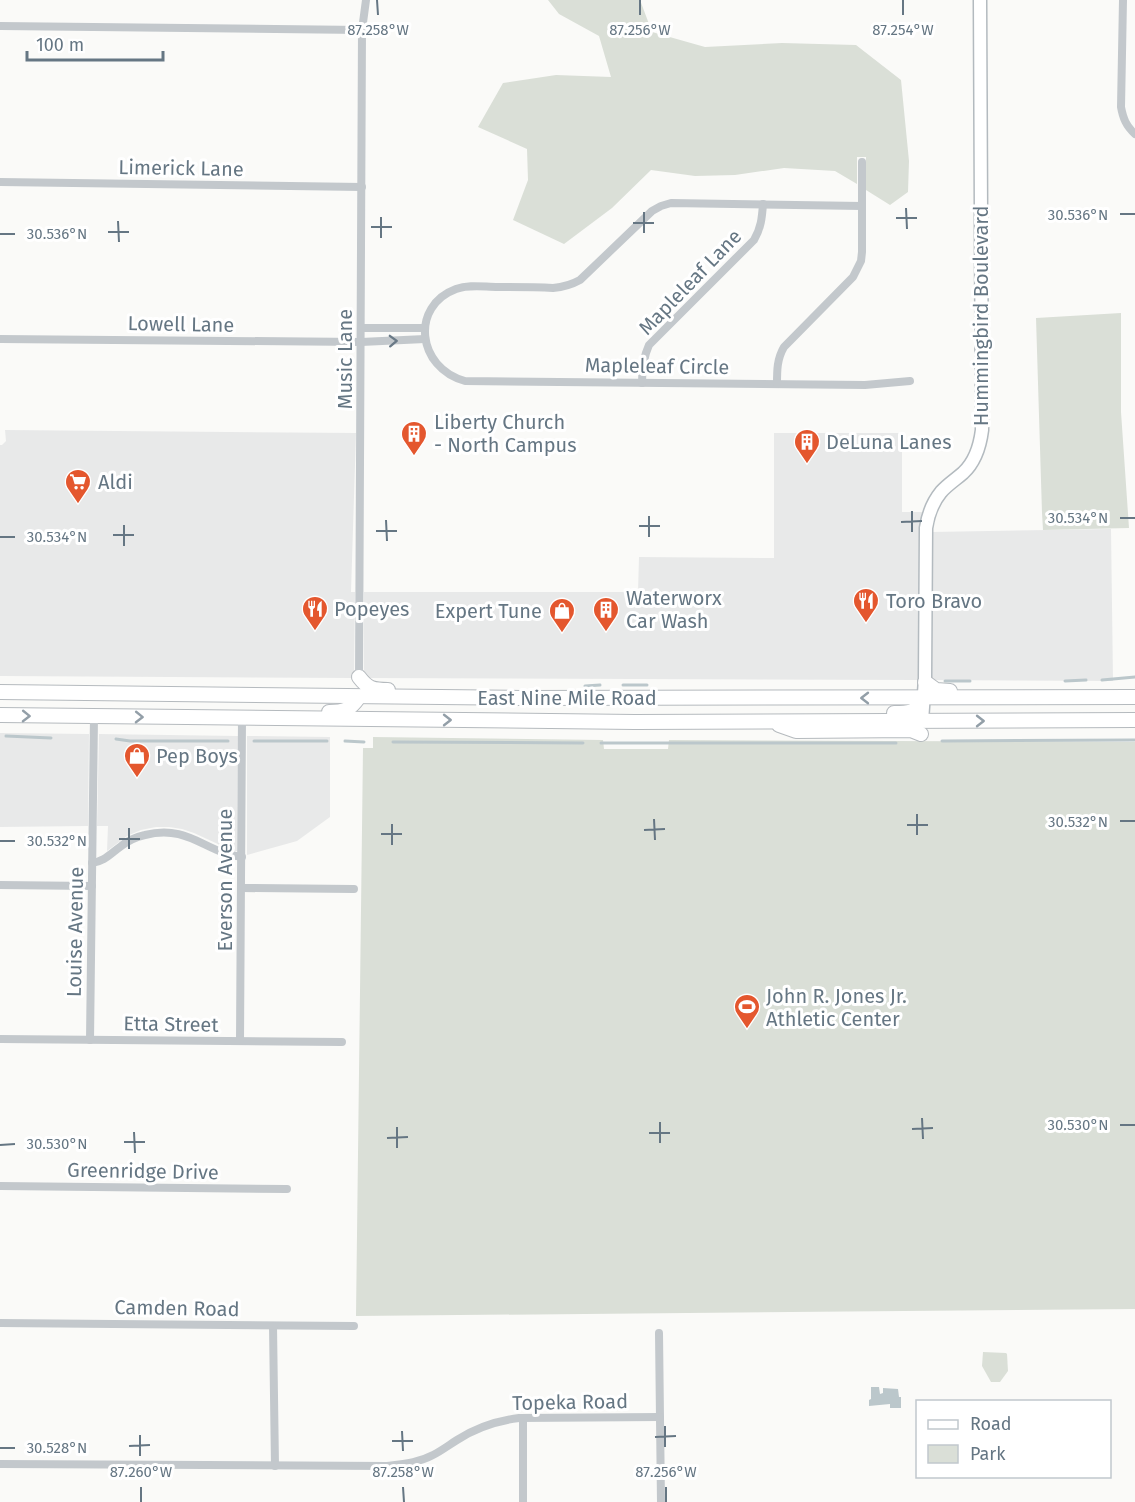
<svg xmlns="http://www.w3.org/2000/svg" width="1135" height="1502" viewBox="0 0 1135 1502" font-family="'Fira Sans',sans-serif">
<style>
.built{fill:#e8e9e9}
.green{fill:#dadfd7}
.water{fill:#bbc7cb}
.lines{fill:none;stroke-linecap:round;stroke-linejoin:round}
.stream{stroke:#bbc7cb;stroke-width:3}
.secondary-casing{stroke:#b3babf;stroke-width:15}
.primary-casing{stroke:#b5babe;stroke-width:16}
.street{stroke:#c3c8cc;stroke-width:8}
.secondary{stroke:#fff;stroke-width:12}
.primary{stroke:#fff;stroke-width:14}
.oneway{stroke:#6a7a87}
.oneway2{stroke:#939fa8}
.ticks{fill:none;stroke:#657683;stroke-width:2}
.labels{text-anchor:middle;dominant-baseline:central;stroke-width:6;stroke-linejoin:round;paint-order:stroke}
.street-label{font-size:20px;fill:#657683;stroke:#fff}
.poi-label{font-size:20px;fill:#657683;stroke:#fff;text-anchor:start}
.ticks-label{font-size:15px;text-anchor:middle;fill:#657683;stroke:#fff;stroke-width:6;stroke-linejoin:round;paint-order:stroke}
</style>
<rect width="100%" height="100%" fill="#fafaf8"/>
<g class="built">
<polygon points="5,430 356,433 351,592 355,592 354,678 0,676 0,445 2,445 6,441"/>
<polygon points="774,433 902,433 902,512 924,512 920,680 364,678 364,592 638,592 639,557 774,558"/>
<polygon points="1111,529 1113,681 930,680 931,532"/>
<polygon points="0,733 89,734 88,826 0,827"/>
<polygon points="99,734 238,736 237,851 233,851 194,833 182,829 169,827 156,827 141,830 127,836 107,851 108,826 97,826"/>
<polygon points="247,736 330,737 330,817 297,841 247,855"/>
</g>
<g class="green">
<polygon points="548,0 640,0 652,32 705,47 782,43 856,45 901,80 909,161 908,192 890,205 866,190 866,157 857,157 857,184 835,171 784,168 735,175 695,176 651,170 612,208 564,244 513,220 528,180 527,149 478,127 503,83 556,75 611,77 599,36 559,14"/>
<polygon points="1121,313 1121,412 1129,528 1043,530 1042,513 1036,318"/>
<polygon points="373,737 603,740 604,749 668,749 669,740 1135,742 1135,1309 356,1316 363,748 373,748"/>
<polygon points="983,1352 1006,1353 1007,1354 1008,1371 1000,1382 991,1382 982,1366"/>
</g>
<polygon class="water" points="871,1387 879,1387 880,1394 883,1393 883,1388 898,1389 899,1397 901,1397 901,1408 890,1408 890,1404 869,1406 869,1400 871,1399"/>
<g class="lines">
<g class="stream">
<polyline points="1102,680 1135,677"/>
<polyline points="945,681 970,681"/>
<polyline points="1065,681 1086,680"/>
<polyline points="623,685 647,685"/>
<polyline points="585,686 600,685"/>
<polyline points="6,736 51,738"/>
<polyline points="116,739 130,741 228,741"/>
<polyline points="254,741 327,741"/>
<polyline points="345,741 364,742"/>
<polyline points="942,741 1135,740"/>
<polyline points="393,742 583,743"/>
<polyline points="601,743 896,743"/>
</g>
<defs>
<path id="secondary" d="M922 721 925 679 926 528C928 515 932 503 941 492 947 485 955 480 963 473 975 462 980 446 982 430L980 0"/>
<g id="primary">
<path d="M359 677C368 689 373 690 388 690"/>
<polyline points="925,682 936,690 950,691"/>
<polyline points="0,692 521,698 1135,697"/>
<path d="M329 712C345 712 350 710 359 697"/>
<path d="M894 713C909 713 916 713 924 698"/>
<polyline points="0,715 635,722 1135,720"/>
<polyline points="779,725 796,731 911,730 921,734"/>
</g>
</defs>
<use href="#secondary" class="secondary-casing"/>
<use href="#primary" class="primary-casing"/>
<g class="street">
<path d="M1123 0 1121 107C1123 118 1126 126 1135 134"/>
<polyline points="0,26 362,30"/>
<polyline points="0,182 362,187"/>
<path d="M862 206 671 203 661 206 652 211 580 280C571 285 564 287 553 288 535 287 516 287 498 287 484 287 469 284 456 289 410 306 417 368 465 381L865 385 910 381"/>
<polyline points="362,328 425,328"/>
<polyline points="0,339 361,342 425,339"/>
<path d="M642 383C642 369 643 358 649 345L754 240C761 228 762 218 763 204"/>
<path d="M777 384C777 370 777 359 784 347L853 277 861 261 862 252V162"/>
<polyline points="359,680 362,30 366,0"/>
<path d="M92 863C105 861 110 854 120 847 127 841 136 837 145 835 189 824 205 853 242 857"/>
<polyline points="0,885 92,886"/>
<polyline points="242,888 354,889"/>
<polyline points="0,1039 342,1042"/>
<polyline points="90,1040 94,716"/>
<polyline points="240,1041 242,718"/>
<polyline points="0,1186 287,1189"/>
<polyline points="0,1323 354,1326"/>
<polyline points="273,1326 275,1466"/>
<polyline points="659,1333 661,1502"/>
<polyline points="523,1418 523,1502"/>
<path d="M0 1464 387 1466C402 1464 418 1463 433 1455 441 1451 449 1445 457 1440 477 1427 496 1421 519 1418L660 1417"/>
</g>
<use href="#secondary" class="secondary"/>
<use href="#primary" class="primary"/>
</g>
<defs><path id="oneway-chevron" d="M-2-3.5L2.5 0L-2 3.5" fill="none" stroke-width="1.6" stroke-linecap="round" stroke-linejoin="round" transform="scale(1.5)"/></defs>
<use class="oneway" href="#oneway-chevron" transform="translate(393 341) rotate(-2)"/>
<g class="oneway2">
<use href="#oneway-chevron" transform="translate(865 698) rotate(180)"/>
<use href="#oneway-chevron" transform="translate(26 716) rotate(1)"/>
<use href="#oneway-chevron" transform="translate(139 717) rotate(1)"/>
<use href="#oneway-chevron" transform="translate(447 720)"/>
<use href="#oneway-chevron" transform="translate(980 721)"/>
</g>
<path class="ticks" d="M377 0 378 15M640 0V15M903 0V15M906 208 907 229M644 212V233M1120 214H1135M381 217V238M896 218H917M118 221 119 242M633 223H654M371 227H392M108 232H129M0 234H15M912 511V532M649 516V537M1120 518H1135M386 520 387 541M901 522 922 521M124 525V546M639 526H660M376 531H397M113 535H134M0 537H15M917 814V835M654 819 655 840M1120 821H1135M392 824V845M907 825H928M129 828V849M644 830 665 829M381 834H402M119 839H140M0 841H15M922 1118 923 1139M660 1122V1143M1120 1125H1135M397 1127V1148M912 1129 933 1128M134 1132 135 1153M649 1133H670M387 1138 408 1137M124 1142H145M0 1145 15 1144M665 1426V1447M402 1431 403 1451M140 1435V1456M655 1437 676 1436M392 1441H413M129 1446 150 1445M0 1448H15M141 1487V1502M403 1487 404 1502M666 1487V1502"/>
<defs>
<symbol id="building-pin" viewBox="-11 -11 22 30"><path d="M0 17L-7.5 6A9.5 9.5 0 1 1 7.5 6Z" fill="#e4572e" stroke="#fff"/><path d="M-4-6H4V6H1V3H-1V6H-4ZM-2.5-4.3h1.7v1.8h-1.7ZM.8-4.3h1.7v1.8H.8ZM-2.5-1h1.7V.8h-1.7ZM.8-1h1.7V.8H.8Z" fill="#fff"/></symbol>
<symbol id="supermarket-pin" viewBox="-11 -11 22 30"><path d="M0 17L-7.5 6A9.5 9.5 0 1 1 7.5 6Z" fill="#e4572e" stroke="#fff"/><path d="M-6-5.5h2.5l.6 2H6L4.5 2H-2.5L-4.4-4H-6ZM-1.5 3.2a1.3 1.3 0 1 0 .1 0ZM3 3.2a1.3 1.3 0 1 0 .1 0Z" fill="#fff"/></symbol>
<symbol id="restaurant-pin" viewBox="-11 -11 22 30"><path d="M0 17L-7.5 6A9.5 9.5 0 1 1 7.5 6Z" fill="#e4572e" stroke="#fff"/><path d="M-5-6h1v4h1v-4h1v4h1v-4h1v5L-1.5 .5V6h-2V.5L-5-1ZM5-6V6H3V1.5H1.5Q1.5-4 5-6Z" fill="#fff"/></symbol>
<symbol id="shop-pin" viewBox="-11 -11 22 30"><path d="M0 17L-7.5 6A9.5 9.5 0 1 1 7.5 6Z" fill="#e4572e" stroke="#fff"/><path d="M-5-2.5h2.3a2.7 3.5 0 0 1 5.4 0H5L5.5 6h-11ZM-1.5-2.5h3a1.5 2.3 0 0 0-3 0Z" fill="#fff"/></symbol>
<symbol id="stadium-pin" viewBox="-11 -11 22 30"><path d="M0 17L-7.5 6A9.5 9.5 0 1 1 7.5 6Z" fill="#e4572e" stroke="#fff"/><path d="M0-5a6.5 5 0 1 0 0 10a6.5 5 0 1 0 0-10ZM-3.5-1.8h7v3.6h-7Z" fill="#fff"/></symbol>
</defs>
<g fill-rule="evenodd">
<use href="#building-pin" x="399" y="419" width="30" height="40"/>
<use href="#building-pin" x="792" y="427" width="30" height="40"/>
<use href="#supermarket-pin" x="63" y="467" width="30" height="40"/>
<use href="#restaurant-pin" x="851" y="586" width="30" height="40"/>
<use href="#restaurant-pin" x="300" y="594" width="30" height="40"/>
<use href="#building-pin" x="591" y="595" width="30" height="40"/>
<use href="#shop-pin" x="547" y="596" width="30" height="40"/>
<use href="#shop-pin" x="122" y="741" width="30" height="40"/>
<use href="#stadium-pin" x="732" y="992" width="30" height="40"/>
</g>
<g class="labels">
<g class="street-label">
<text transform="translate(181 168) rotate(1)">Limerick Lane</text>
<text transform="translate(690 282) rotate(-46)">Mapleleaf Lane</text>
<text transform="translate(981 316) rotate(-90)">Hummingbird Boulevard</text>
<text transform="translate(181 324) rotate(1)">Lowell Lane</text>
<text transform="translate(345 359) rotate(-90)">Music Lane</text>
<text transform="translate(657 366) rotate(1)">Mapleleaf Circle</text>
<text x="567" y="698">East Nine Mile Road</text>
<text transform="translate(225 880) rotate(-90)">Everson Avenue</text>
<text transform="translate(75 932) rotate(-89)">Louise Avenue</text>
<text transform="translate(171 1024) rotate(1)">Etta Street</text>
<text transform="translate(143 1171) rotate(1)">Greenridge Drive</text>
<text transform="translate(177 1308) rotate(1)">Camden Road</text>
<text transform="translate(570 1402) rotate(-1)">Topeka Road</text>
</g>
<g class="poi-label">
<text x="434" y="422">Liberty Church<tspan x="434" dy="23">- North Campus</tspan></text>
<text x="826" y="442">DeLuna Lanes</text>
<text x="98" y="482">Aldi</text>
<text x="626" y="598">Waterworx<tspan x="626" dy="23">Car Wash</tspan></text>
<text x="886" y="601">Toro Bravo</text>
<text x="334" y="609">Popeyes</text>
<text x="542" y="611" text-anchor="end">Expert Tune</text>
<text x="156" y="756">Pep Boys</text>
<text x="766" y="996">John R. Jones Jr.<tspan x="766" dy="23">Athletic Center</tspan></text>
</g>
</g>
<g class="ticks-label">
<text x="378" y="35">87.258°W</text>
<text x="640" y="35">87.256°W</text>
<text x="903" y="35">87.254°W</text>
<text x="1078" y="220">30.536°N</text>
<text x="57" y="239">30.536°N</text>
<text x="1078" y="523">30.534°N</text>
<text x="57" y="542">30.534°N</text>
<text x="1078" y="827">30.532°N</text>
<text x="57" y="846">30.532°N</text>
<text x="1078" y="1130">30.530°N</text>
<text x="57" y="1149">30.530°N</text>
<text x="57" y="1453">30.528°N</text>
<text x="141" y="1477">87.260°W</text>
<text x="403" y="1477">87.258°W</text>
<text x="666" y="1477">87.256°W</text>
</g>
<rect x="916" y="1400" width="195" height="78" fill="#ffffff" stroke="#c1c8cd" stroke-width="1.5"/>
<rect x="928" y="1420" width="30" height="9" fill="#ffffff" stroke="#c1c8cd" stroke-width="1.5"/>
<text x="970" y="1430" font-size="18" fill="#657683">Road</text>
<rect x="928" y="1445" width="30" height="18" fill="#dadfd7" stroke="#c1c8cd" stroke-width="1.5"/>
<text x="970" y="1460" font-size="18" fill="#657683">Park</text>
<path d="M27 51v9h136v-9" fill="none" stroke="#657683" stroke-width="3"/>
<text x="36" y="51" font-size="18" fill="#657683" stroke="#ffffff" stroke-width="4.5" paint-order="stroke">100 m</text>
</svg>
